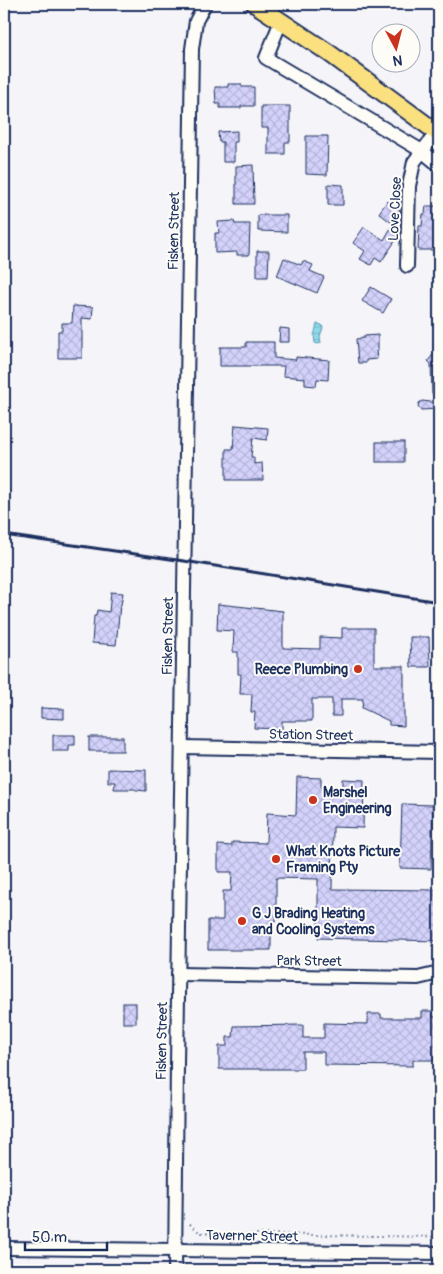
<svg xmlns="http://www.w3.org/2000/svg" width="443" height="1274" viewBox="0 0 443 1274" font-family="Pangolin,sans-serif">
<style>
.park{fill:#b1db98;stroke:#66857b}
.water{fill:url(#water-rules);stroke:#5f97b2}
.building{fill:url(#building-cross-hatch);stroke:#1b2f5e}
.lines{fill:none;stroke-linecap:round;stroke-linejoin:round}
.minor-casing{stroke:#1b2f5e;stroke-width:16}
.major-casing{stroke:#1b2f5e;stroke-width:20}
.path{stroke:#1b2f5e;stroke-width:2;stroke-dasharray:1 4;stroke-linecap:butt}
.minor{stroke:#fdfcf7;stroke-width:12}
.major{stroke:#fbe080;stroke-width:16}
.rail{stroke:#1b2f5e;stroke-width:3}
.poi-dot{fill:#c8321e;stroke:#fdfcf7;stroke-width:2}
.labels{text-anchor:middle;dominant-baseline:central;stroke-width:4;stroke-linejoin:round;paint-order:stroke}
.street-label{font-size:14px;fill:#1b2f5e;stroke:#fdfcf7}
.poi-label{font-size:14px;font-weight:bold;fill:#1b2f5e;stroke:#fdfcf7;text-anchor:start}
</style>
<defs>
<pattern id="water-rules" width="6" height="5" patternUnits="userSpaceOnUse" patternTransform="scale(1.25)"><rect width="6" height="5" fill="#8ddcea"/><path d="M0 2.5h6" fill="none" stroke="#79bdcb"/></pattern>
<pattern id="building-cross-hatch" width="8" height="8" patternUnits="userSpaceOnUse" patternTransform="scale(1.25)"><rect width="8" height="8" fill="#d4d2fb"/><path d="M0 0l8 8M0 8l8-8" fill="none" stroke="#b5b5da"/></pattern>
</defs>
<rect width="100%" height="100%" fill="#f5f4f8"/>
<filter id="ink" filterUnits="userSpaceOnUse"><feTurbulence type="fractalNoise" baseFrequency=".02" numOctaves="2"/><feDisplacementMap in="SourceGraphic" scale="10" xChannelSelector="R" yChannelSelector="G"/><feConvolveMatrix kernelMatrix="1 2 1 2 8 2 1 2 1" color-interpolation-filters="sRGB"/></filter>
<g filter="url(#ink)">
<polygon class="park" points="259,1268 338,1269 338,1270 217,1270"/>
<polygon class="water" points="317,324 322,325 323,328 320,336 321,343 318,344 315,343 314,336"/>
<g class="building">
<polygon points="228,84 241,84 242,87 254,87 254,106 241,106 241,108 220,108 220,104 216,104 215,87 228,87"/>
<polygon points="261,106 290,106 290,142 285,142 285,154 268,154 268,128 261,128"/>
<polygon points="237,131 237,142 234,142 234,162 223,162 223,142 219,142 218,132"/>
<polygon points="306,136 328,136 327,175 306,174"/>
<polygon points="253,165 254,204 236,204 236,166"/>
<polygon points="328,184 343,185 343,205 328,205"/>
<polygon points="387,201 400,210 400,214 393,224 379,213"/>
<polygon points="426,206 439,206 438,250 418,250 419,226 422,226 423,214 425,214"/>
<polygon points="258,215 287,215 287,232 258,231"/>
<polygon points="234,221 235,224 250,224 249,255 237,255 237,252 215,253 215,233 219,233 218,222"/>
<polygon points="392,226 400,230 400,234 381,262 375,258 371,265 360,259 365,251 353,243 364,227 384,240"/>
<polygon points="257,251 269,251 268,277 257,277"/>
<polygon points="284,258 301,265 303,261 313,265 310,271 324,277 317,293 277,276"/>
<polygon points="371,287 391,299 383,313 362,301"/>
<polygon points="73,306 93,307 92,319 82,318 82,358 58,358 58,331 62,331 62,323 72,323"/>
<polygon points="280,328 289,329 289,342 279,342"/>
<polygon points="378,335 378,351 376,351 377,359 366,360 366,363 358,363 356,339 364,338 364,336"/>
<polygon points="246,342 274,342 274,358 296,360 296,357 329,360 328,380 317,379 316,386 305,385 305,378 283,376 284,366 220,366 220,347 246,347"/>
<polygon points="439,347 439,394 432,394 431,364 428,361"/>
<polygon points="422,401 439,403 439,409 421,410 418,406 419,403"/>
<polygon points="235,425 268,428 267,440 253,438 251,457 254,457 254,464 262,463 263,480 226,480 226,449 233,449"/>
<rect x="376" y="442" width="28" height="20"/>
<polygon points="111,592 123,593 121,605 120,605 116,645 92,643 94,616 96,616 97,610 109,612"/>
<polygon points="218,604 283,611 283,648 320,649 320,637 342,638 342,628 374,628 374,666 404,666 404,726 389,725 389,721 362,708 363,699 341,699 341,716 332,716 332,699 312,699 312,721 282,721 282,729 254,728 255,712 251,712 252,694 240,694 241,674 238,674 238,652 233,652 234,631 217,630"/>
<polygon points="410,637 429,637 430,667 411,667"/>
<polygon points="41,708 64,709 64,719 41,718"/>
<polygon points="53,735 75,735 75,745 69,745 69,751 53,751"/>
<rect x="89" y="737" width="34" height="14"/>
<polygon points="108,769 146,770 146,791 136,790 135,789 114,789 115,782 108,782"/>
<polygon points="297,777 321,778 321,787 343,788 343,779 364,780 363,828 333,827 332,889 439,890 439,941 318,938 318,879 276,878 276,921 271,921 271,950 208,950 208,920 223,920 223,891 231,891 232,872 218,872 218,845 232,846 232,842 266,843 267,813 296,815"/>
<polygon points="402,804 433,805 431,869 400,868"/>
<rect x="123" y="1003" width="13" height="20"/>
<polygon points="422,1011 433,1011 433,1017 439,1017 439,1060 413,1060 413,1066 324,1065 324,1052 303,1052 303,1069 219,1069 219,1046 227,1046 227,1037 233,1037 234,1026 303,1025 303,1038 324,1038 324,1023 368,1024 368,1014 381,1014 381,1018 422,1018"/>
</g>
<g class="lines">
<defs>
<g id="minor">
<polyline points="281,21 266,58 422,151 439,165"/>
<polyline points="407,266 409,186 414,162 437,132"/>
<polyline points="182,747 439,752"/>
<polyline points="178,974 418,978 439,973"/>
<polyline points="4,1248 439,1253"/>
<polyline points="175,1270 177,1064 192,49 196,21 205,4"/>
</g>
<polyline id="major" points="255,4 329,53 439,134"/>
</defs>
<use href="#minor" class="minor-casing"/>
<use href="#major" class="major-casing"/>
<g class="path">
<polyline points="190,1224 200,1233 439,1237"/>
<polyline points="240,1265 439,1268"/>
<polyline points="209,1270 219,1267 240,1265"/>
</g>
<use href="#minor" class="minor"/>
<use href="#major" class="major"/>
<polyline class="rail" points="4,535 184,561 439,602"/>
</g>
</g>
<g class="poi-dot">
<circle cx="358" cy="669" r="5"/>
<circle cx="313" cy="800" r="5"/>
<circle cx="276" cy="859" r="5"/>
<circle cx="242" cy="921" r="5"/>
</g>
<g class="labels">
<g class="street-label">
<text transform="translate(395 209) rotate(-87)">Love Close</text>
<text transform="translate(174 231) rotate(-89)">Fisken Street</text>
<text transform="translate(168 636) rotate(-89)">Fisken Street</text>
<text transform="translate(311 735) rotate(1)">Station Street</text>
<text transform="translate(309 961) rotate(1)">Park Street</text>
<text transform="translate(162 1041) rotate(-89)">Fisken Street</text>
<text transform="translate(252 1236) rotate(1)">Taverner Street</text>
</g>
<g class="poi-label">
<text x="348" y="669" text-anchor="end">Reece Plumbing</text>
<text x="323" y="792">Marshel<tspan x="323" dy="16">Engineering</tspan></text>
<text x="286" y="851">What Knots Picture<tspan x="286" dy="16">Framing Pty</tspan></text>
<text x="252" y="913">G J Brading Heating<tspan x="252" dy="16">and Cooling Systems</tspan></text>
</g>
</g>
<rect width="443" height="1274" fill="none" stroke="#fdfcf7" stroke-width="20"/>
<rect x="10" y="10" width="423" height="1254" fill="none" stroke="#1b2f5e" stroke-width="2" filter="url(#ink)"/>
<g transform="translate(396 48) rotate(173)"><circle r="24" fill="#fdfcf7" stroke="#a3aaba"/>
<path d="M0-4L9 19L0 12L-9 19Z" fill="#c8321e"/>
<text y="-8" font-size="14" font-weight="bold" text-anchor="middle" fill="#1b2f5e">N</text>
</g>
<path d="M25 1242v8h82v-8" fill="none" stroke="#1b2f5e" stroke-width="2.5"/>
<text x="32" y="1242" font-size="15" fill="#1b2f5e" stroke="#fdfcf7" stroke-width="4" paint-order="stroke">50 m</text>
</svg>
